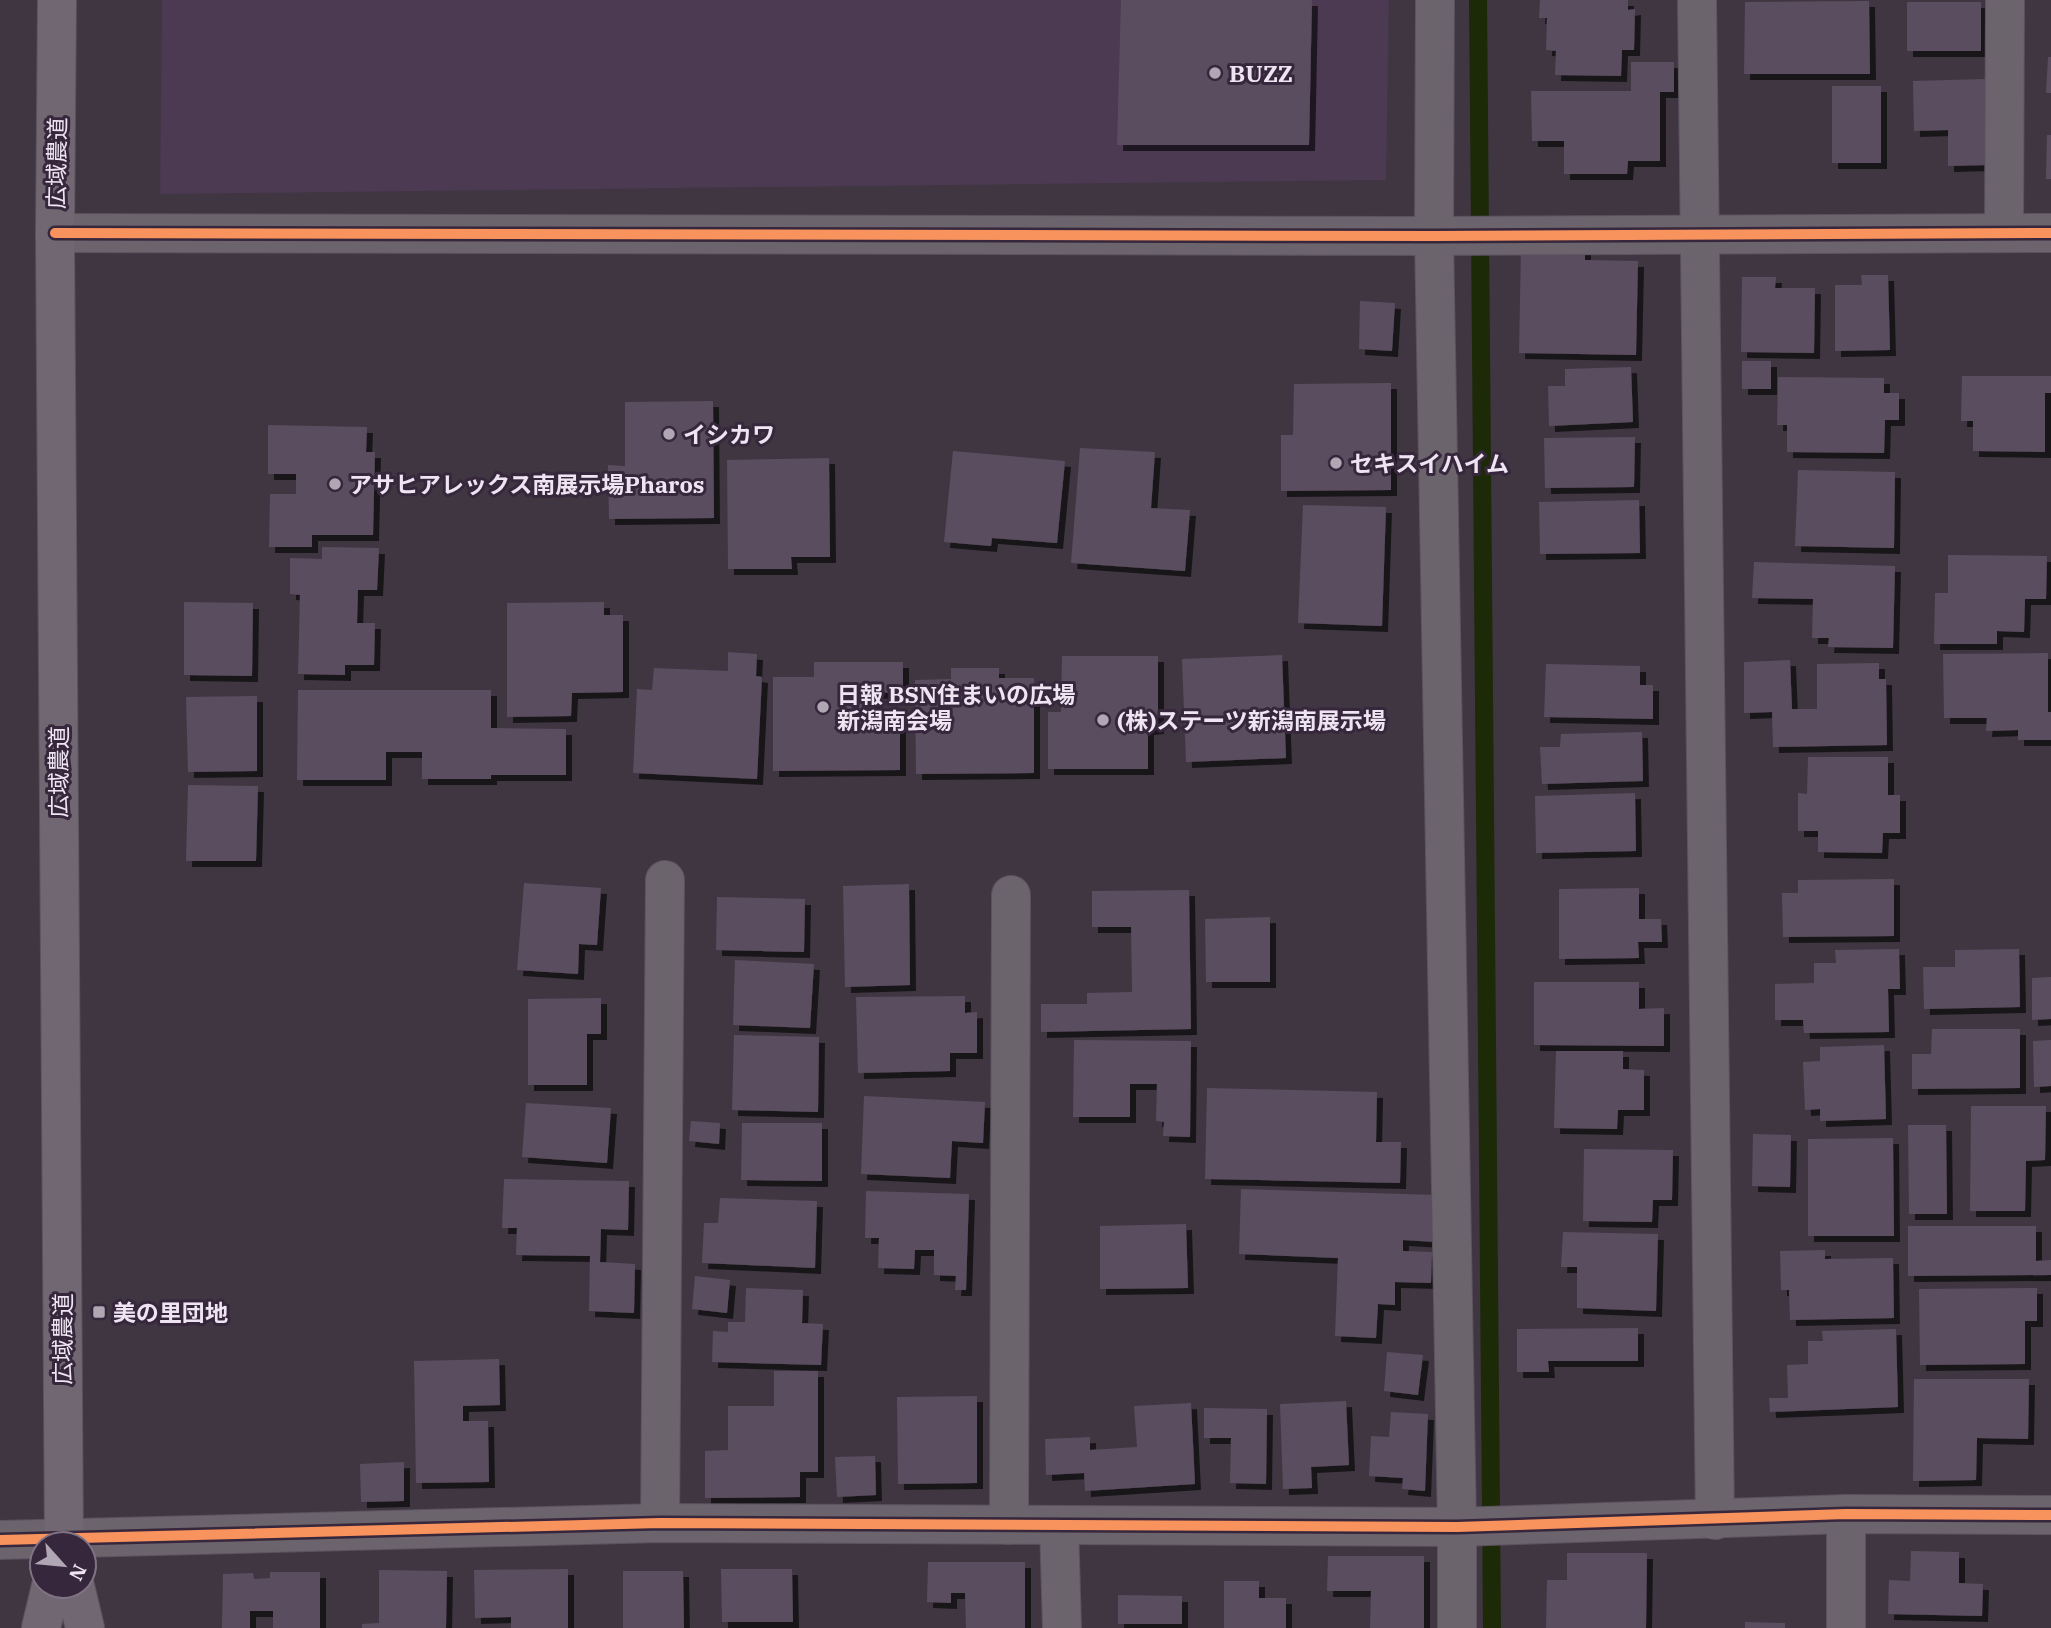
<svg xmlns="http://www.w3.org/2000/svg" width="2051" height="1628" viewBox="0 0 2051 1628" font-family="'IBM Plex Serif','Noto Sans JP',serif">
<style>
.built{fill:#4c3952}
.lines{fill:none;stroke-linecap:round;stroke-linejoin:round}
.stream{stroke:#1c2a08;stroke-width:18}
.building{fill:#5a4d5e;filter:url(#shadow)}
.street-casing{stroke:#5a525d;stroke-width:40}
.secondary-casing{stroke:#5a525d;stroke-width:40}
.street{stroke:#6b646d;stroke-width:38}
.secondary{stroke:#706773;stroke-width:38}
.cycleway-casing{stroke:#37273c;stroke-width:15}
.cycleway{stroke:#f8935d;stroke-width:10}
.poi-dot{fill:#b1a7b4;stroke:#37273c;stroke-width:2.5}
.labels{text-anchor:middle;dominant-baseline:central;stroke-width:6;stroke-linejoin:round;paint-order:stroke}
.poi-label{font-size:23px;font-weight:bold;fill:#eee4f2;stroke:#37273c;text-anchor:start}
.street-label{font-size:23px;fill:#eee4f2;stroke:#37273c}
</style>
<defs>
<filter id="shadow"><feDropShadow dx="6" dy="6" stdDeviation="0" flood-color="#0009"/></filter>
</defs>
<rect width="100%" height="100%" fill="#3f3642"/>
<polygon class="built" points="162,0 1389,0 1386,180 160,194"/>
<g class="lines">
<polyline class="stream" points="1478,0 1492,1628"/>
</g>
<g class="building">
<polygon points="1121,0 1312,0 1309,145 1117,145"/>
<polygon points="1540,0 1628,0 1628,10 1635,9 1634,50 1622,50 1621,76 1555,75 1556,51 1546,50 1547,18 1539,18"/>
<polygon points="1869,1 1870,74 1744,74 1745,2"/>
<rect x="1907" y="2" width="74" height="49"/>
<polygon points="2048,57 2051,57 2051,93 2046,93"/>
<polygon points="1631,62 1674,62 1674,92 1660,92 1660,161 1628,161 1627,174 1564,174 1564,141 1532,141 1531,91 1631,91"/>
<polygon points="1986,79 1988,165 1948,166 1948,130 1914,131 1913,81"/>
<rect x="1832" y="86" width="49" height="77"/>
<polygon points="2047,135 2051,135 2051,179 2046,179"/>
<polygon points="1521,246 1585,247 1585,260 1638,261 1636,355 1519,353"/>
<polygon points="1861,275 1888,275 1890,350 1835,351 1835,285 1862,285"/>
<polygon points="1742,277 1776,277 1775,288 1815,288 1814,353 1741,352"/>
<polygon points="1360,301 1395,303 1392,351 1359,349"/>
<rect x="1742" y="361" width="29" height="28"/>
<polygon points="1631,367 1633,422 1549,426 1548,386 1565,386 1565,369"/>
<polygon points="1962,376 2051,376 2051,393 2045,393 2045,452 1973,451 1973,421 1961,421"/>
<polygon points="1778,377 1884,378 1884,393 1899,393 1899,420 1885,420 1884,453 1787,452 1787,425 1777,425"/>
<polygon points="1391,383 1391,490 1281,491 1281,435 1293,435 1294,384"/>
<polygon points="713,401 714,518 609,519 608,465 625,466 625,402"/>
<polygon points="268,425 367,427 366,452 375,452 373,535 312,535 312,547 269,547 270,494 296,494 296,474 268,474"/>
<polygon points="1635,437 1634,487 1545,488 1544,438"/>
<polygon points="1080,448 1155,452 1151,508 1190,510 1185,571 1071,563"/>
<polygon points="953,451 1065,461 1057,543 992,538 991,546 944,542"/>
<polygon points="829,458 830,557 791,557 792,569 728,569 727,460"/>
<polygon points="1798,470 1895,472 1894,548 1795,546"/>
<polygon points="1639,500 1640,553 1540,554 1539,502"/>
<polygon points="1303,505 1386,507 1382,626 1298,623"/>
<polygon points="322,547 379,548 377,590 358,590 357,623 375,623 374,665 345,665 345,675 298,674 300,595 290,594 290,558 322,559"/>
<polygon points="1948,555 2047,556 2046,599 2025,599 2024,632 1997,631 1997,644 1934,644 1935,593 1948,593"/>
<polygon points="1754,562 1895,566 1893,648 1828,647 1829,638 1812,638 1813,599 1752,598"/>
<polygon points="184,602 253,603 252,676 184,675"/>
<polygon points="604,602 604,615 623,615 623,692 572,693 571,716 507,717 507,603"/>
<polygon points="728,652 757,654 756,676 762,677 757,779 633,773 637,689 652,690 654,668 728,671"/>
<polygon points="2048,653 2048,712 2051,712 2051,740 2018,740 2018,730 1986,731 1987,718 1944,718 1943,654"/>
<polygon points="1282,655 1286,758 1186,762 1182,659"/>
<polygon points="1062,656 1158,656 1158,728 1148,729 1148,769 1048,769 1048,712 1061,712"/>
<polygon points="1790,660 1792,709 1817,709 1817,664 1879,663 1879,679 1886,679 1887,745 1773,747 1772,712 1744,713 1744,662"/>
<polygon points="814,662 903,662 903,692 874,693 874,721 900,721 900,770 773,771 773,677 814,677"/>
<polygon points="1546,664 1640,666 1640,685 1653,685 1653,719 1544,717"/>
<polygon points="951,668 999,668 999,678 1034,678 1034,773 916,774 915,680 951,679"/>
<polygon points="298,690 491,690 491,728 566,729 566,775 491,775 491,779 422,779 422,752 386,752 386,780 297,780"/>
<polygon points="257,696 257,771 188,772 186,697"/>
<polygon points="1642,732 1643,781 1542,784 1540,747 1560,747 1561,734"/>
<polygon points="1808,757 1888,757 1888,795 1900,795 1900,833 1883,833 1882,853 1818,852 1818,831 1798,831 1798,793 1807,794"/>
<polygon points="188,785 258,786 256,861 186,861"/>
<polygon points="1635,793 1636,851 1536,853 1535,796"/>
<polygon points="1894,879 1894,936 1783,937 1782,893 1798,893 1798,880"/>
<polygon points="524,883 601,888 597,945 579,944 578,974 517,970"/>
<polygon points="909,884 910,985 845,987 843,886"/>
<polygon points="1639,888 1639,919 1661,919 1662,942 1638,942 1639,958 1559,959 1559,889"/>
<polygon points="1189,890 1191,1029 1041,1032 1041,1004 1087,1004 1087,993 1132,992 1131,927 1092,927 1092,891"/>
<polygon points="717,897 805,899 804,952 716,950"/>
<polygon points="1270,917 1270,982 1206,982 1205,919"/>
<polygon points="1899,949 1900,989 1888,989 1889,1032 1804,1033 1803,1020 1775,1020 1775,984 1814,983 1814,963 1836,963 1835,950"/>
<polygon points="2019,949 2020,1007 1924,1009 1923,967 1955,967 1955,950"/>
<polygon points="735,960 814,964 810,1028 733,1025"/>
<polygon points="2051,977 2051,1019 2032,1020 2032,978"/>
<polygon points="1534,982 1639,982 1639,1009 1664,1008 1664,1046 1534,1045"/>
<polygon points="965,996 965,1013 977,1012 977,1053 950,1053 950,1071 858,1073 856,997"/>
<polygon points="601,998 601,1034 587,1034 587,1085 528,1085 528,999"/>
<polygon points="1932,1029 2020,1029 2020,1088 1912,1089 1912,1054 1931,1054"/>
<polygon points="734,1035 819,1037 818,1112 732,1110"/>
<polygon points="1074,1040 1191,1041 1190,1137 1163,1136 1164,1122 1156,1121 1157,1084 1130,1084 1130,1117 1073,1117"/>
<polygon points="2051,1040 2051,1086 2034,1087 2033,1041"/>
<polygon points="1884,1045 1886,1119 1820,1121 1820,1109 1805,1110 1803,1062 1820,1061 1820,1047"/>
<polygon points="1556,1051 1623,1051 1623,1069 1644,1070 1644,1110 1618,1110 1617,1129 1554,1128"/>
<polygon points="1207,1088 1377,1092 1376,1142 1401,1142 1400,1183 1205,1179"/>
<polygon points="864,1096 985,1102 983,1143 952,1141 950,1178 861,1174"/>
<polygon points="526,1103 611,1108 607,1163 522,1157"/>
<polygon points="1971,1106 2046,1106 2045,1160 2026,1161 2025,1211 1970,1211"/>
<polygon points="691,1121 720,1123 719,1144 689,1141"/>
<polygon points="742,1123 822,1123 822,1181 741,1180"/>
<polygon points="1908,1125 1946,1125 1947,1214 1909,1214"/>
<polygon points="1753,1134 1791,1135 1790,1187 1752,1186"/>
<polygon points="1893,1138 1894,1236 1808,1236 1808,1139"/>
<polygon points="1584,1149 1673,1150 1672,1200 1653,1200 1652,1222 1583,1221"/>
<polygon points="504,1179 629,1181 628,1230 601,1229 600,1262 635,1264 634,1313 589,1311 590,1256 516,1255 517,1228 502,1228"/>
<polygon points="1241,1189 1437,1195 1435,1242 1403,1240 1403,1251 1432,1252 1431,1283 1395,1282 1395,1305 1378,1304 1376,1338 1335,1336 1338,1258 1239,1254"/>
<polygon points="866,1191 969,1194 966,1290 955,1290 956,1276 934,1275 934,1250 915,1250 914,1269 878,1268 879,1238 865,1238"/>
<polygon points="720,1198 817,1201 815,1268 702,1263 704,1223 718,1223"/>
<polygon points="1186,1224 1188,1288 1100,1289 1100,1226"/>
<polygon points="1908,1226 2036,1226 2036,1261 2051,1260 2051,1275 1908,1276"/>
<polygon points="1563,1232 1658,1234 1656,1311 1577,1308 1577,1267 1561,1267"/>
<polygon points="1825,1250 1825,1259 1893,1258 1894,1318 1790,1320 1789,1290 1781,1290 1780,1251"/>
<polygon points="695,1276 730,1280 727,1313 692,1309"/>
<polygon points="746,1288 803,1290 802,1323 823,1324 821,1365 712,1362 713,1331 728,1332 728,1322 745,1322"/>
<polygon points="2037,1288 2037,1321 2025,1321 2025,1364 1920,1365 1919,1289"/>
<polygon points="1638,1328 1638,1361 1548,1361 1549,1372 1517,1372 1517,1329"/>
<polygon points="1896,1329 1898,1407 1770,1412 1769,1398 1788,1398 1787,1365 1808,1364 1808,1341 1823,1341 1822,1331"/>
<polygon points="1387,1352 1423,1355 1418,1395 1384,1391"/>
<polygon points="499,1359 500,1405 463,1406 463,1421 488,1421 489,1482 416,1483 414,1361"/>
<polygon points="774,1371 818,1371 818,1472 800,1472 800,1497 705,1498 705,1451 728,1450 728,1406 774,1406"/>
<polygon points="1914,1379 2029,1379 2028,1439 1977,1438 1976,1480 1913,1481"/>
<polygon points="977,1396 977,1483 898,1484 897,1397"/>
<polygon points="1346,1401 1349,1465 1311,1467 1312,1488 1283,1489 1280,1404"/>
<polygon points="1191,1403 1195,1484 1085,1491 1084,1473 1046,1475 1045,1439 1090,1437 1090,1450 1137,1447 1134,1406"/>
<polygon points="1204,1408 1267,1409 1266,1484 1230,1483 1231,1438 1204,1438"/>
<polygon points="1391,1412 1428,1414 1425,1491 1402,1489 1403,1478 1369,1476 1371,1436 1389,1437"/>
<polygon points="875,1456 876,1495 837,1497 835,1457"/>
<polygon points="404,1462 404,1501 361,1502 360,1464"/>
<polygon points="1911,1551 1959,1552 1959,1583 1983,1584 1982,1616 1888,1614 1889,1580 1910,1581"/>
<polygon points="1567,1553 1647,1553 1646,1628 1546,1628 1547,1580 1567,1580"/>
<polygon points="1328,1556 1424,1556 1424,1628 1370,1628 1371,1591 1327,1591"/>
<polygon points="928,1562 1025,1562 1025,1628 966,1628 965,1593 951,1593 951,1603 927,1602"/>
<polygon points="568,1569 568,1628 511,1628 511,1617 475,1618 474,1570"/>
<polygon points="721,1569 792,1569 793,1622 722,1622"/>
<polygon points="379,1570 447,1571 446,1628 362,1628 362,1624 379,1623"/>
<polygon points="623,1571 683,1571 684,1628 623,1628"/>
<polygon points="270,1572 320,1572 320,1628 273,1628 273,1611 250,1611 250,1628 222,1628 223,1574 253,1573 254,1579 270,1578"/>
<polygon points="1224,1581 1259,1581 1259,1598 1286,1598 1286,1628 1224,1628"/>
<polygon points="1118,1595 1182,1596 1182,1624 1118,1624"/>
<polygon points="1745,1622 1785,1623 1785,1628 1745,1628"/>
</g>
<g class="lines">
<defs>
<g id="street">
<polyline points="1435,0 1434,236 1457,1527 1457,1628"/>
<polyline points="1697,0 1715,1520"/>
<polyline points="55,233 1434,236 2051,233"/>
<polyline points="2004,233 2005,0"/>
<polyline points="1846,1514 1846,1628"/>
<polyline points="660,1523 665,880"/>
<polyline points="1009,1525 1011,895"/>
<polyline points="1059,1525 1062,1628"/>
<polyline points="0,1540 660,1523 1457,1527 1846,1514 2051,1515"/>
</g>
<g id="secondary">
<polyline points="57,0 55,233 64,1544"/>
<polyline points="75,1586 85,1628"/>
<polyline points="41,1628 51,1586"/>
</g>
</defs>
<use href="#street" class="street-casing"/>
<use href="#secondary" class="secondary-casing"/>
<use href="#street" class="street"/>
<use href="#secondary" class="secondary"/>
<defs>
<g id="cycleway">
<polyline points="55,233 1434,236 2051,233"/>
<polyline points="0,1540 660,1523 1457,1527 1846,1514 2051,1515"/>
</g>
</defs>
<use href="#cycleway" class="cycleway-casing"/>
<use href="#cycleway" class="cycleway"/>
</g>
<g class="poi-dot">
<circle cx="1215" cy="73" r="7"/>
<circle cx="669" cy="434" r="7"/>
<circle cx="1336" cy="463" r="7"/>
<circle cx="335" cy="484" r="7"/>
<circle cx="823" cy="707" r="7"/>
<circle cx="1103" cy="720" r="7"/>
<rect x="92" y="1305" width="14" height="14" rx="3.5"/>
</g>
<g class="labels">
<g class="poi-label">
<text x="1229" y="73">BUZZ</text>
<text x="683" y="434">イシカワ</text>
<text x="1350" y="463">セキスイハイム</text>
<text x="349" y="484">アサヒアレックス南展示場Pharos</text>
<text x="837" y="694">日報 BSN住まいの広場<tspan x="837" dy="26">新潟南会場</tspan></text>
<text x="1117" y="720">(株)ステーツ新潟南展示場</text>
<text x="113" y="1312">美の里団地</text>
</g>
<g class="street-label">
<text transform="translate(56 163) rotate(-89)">広域農道</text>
<text transform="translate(58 772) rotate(-90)">広域農道</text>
<text transform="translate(62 1339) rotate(-90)">広域農道</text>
</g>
</g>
<g transform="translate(63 1565) rotate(117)"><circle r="33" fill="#37273c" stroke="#807385" stroke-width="2"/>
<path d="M0-5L12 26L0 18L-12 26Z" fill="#b1a7b4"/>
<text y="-10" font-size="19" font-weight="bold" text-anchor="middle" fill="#eee4f2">N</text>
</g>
</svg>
